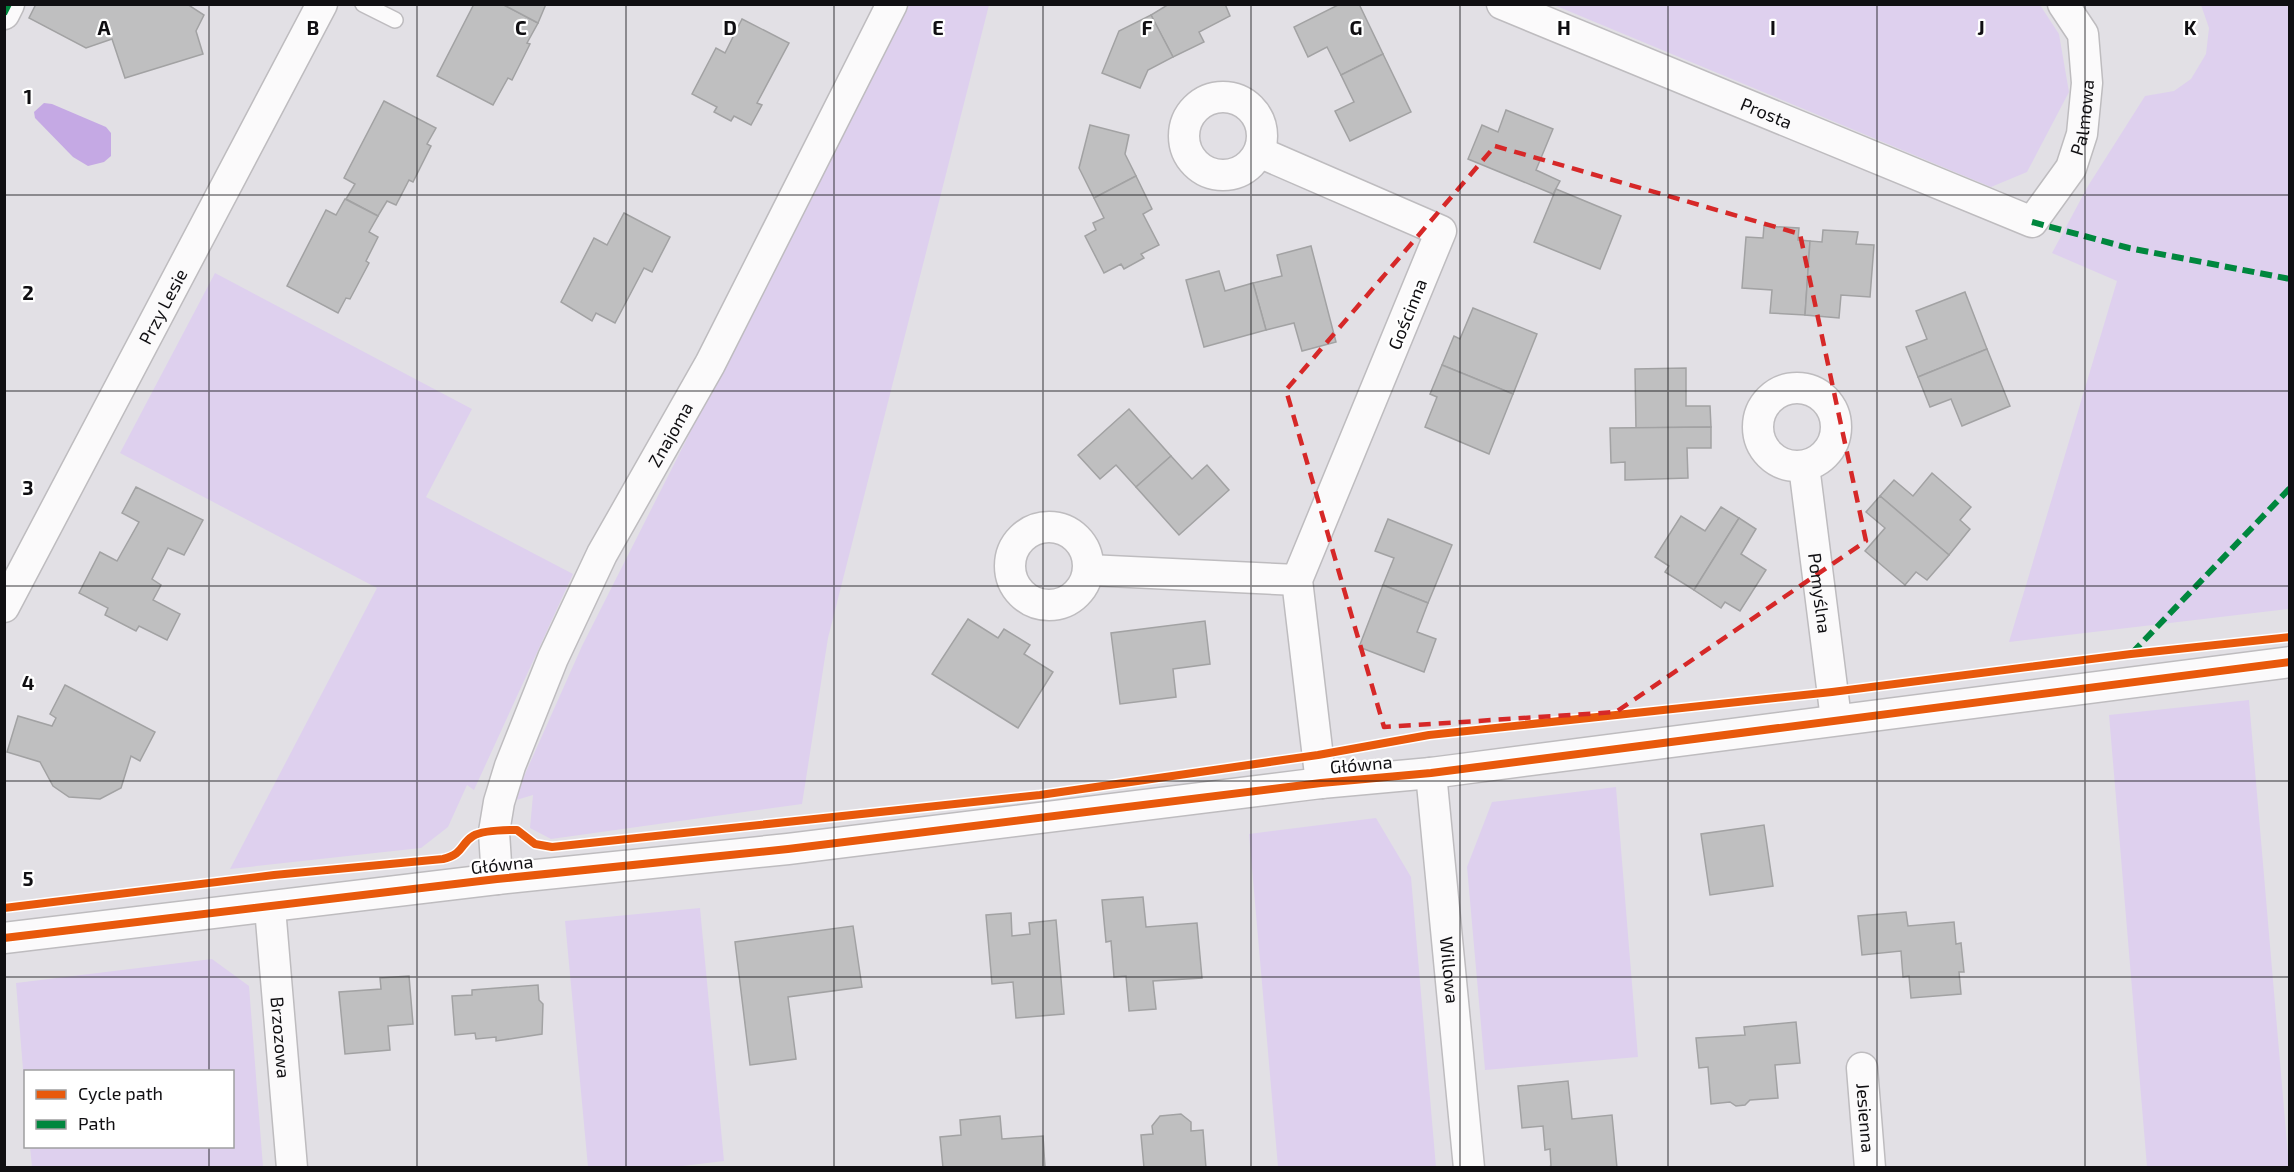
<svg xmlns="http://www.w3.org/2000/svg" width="2294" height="1172" viewBox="0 0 2294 1172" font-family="'Exo 2',sans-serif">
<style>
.green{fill:#ded0ee}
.water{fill:#c5a9e4}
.building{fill:#bfbfc0;stroke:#a2a2a3;stroke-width:1.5}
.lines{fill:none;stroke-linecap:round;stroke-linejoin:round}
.service-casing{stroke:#bebcbf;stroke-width:18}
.minor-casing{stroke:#bebcbf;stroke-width:33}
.service{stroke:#fbfafb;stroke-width:15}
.minor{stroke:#fbfafb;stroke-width:30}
.quiet{stroke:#00873e;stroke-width:6;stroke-dasharray:12 6;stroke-linecap:butt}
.cycleway-casing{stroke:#fff;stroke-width:11}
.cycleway{stroke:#e8590c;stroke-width:8}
.marked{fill:none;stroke:#d62828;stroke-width:4.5;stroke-dasharray:12 8;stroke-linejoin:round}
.grid{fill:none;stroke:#100f12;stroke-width:1.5;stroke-opacity:0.55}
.labels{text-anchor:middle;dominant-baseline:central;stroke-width:4.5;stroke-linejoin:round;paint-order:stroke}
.street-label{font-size:18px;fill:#100f12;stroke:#fff}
.grid-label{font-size:20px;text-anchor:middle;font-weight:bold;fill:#100f12;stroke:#fff;stroke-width:4.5;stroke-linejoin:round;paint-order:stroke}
</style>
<rect width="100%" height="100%" fill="#e2e0e5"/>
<g class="green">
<polygon points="901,5 989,5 828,638 802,804 551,839 530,828 533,795 513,801 582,646 831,154"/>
<polygon points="1554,5 2040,5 2059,34 2069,92 2027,172 1991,187"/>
<polygon points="2201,5 2289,5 2289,609 2009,642 2117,281 2052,253 2088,186 2145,96 2174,91 2191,79 2206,54 2209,28"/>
<polygon points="215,273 472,409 426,497 573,574 474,790 467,785 448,827 421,848 230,869 377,588 120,453"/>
<polygon points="2249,700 2289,1167 2147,1167 2109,715"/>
<polygon points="1616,787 1638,1057 1485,1070 1467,867 1492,802"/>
<polygon points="1376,818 1411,877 1436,1167 1278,1167 1249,834"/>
<polygon points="700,908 724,1161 666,1168 588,1167 565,921"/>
<polygon points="212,959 249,986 263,1167 32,1167 30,1147 232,1146 232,1072 26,1072 25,1094 16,983"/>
</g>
<polygon class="water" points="44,103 52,104 106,127 111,133 111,156 104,162 88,166 73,157 35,118 34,112"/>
<g class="building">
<polygon points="36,4 187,4 204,15 196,31 203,54 125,78 112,39 86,48 29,18"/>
<polygon points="474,4 502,4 538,23 527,43 530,44 512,80 508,78 493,105 437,76"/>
<polygon points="502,4 546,4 538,23"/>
<polygon points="1169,4 1225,4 1230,16 1199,32 1204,42 1173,57 1151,15"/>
<polygon points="1340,4 1359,4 1383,54 1341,75 1327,47 1308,57 1294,27"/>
<polygon points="1151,15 1173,57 1148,70 1140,88 1102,73 1119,31"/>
<polygon points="742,19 789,43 757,103 762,105 751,125 734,116 731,121 714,112 717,107 692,94 716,48 725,53"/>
<polygon points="1383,54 1411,112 1350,141 1335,111 1354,102 1341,75"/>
<polygon points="384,101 436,128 427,144 431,146 413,182 409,180 396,205 387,201 378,216 346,199 355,184 344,178"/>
<polygon points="1506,110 1553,129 1536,170 1560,181 1553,194 1468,159 1482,125 1498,132"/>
<polygon points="1090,125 1129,135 1125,154 1136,176 1094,198 1079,168"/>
<polygon points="1136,176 1152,209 1143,214 1159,245 1141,254 1144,258 1124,269 1121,264 1104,273 1085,236 1096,230 1093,223 1104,218 1094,198"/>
<polygon points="1556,189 1621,216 1600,269 1534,242"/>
<polygon points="345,199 378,216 369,232 378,237 366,261 369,263 350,299 346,298 338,313 287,286 326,210 336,215"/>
<polygon points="624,213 670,237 652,272 644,268 615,323 596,313 592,321 561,302 594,238 607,245"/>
<polygon points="1764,226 1799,228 1798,240 1810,241 1805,315 1770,313 1772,290 1742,288 1746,237 1763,238"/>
<polygon points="1823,230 1858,232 1856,244 1874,245 1870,297 1841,295 1839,318 1805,315 1810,241 1822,242"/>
<polygon points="1311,246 1336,342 1302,351 1294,323 1266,330 1253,283 1282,276 1277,255"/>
<polygon points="1219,271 1225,291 1253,283 1266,330 1204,347 1186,280"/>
<polygon points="1965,292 1987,349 1918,377 1906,347 1927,339 1916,311"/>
<polygon points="1473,308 1537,334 1513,394 1442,365 1454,336 1460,339"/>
<polygon points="1987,349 2010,406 1962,426 1951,399 1930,407 1918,377"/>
<polygon points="1442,365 1513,394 1489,454 1425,427 1437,397 1430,394"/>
<polygon points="1686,368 1686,406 1710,406 1711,427 1636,428 1635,369"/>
<polygon points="1129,409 1171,456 1136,487 1116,465 1100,479 1078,455"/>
<polygon points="1711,427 1711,448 1687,448 1688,478 1625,480 1625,462 1611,463 1610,428"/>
<polygon points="1171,456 1192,479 1207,465 1229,490 1179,535 1136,487"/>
<polygon points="1932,473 1971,507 1960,520 1970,529 1949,555 1880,496 1894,480 1913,496"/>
<polygon points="136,487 203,520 184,555 168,548 152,579 161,585 153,600 180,614 167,640 139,626 136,631 105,615 108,608 79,593 100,552 117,561 139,522 122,513"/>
<polygon points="1880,496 1949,555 1927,580 1916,572 1905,585 1865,551 1885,528 1866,512"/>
<polygon points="1721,507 1739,518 1694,590 1665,572 1669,566 1655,557 1681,516 1705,531"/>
<polygon points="1739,518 1756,529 1741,554 1766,570 1740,611 1725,602 1721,608 1694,590"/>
<polygon points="1388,519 1452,545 1428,603 1383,585 1394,558 1375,551"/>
<polygon points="1383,585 1428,603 1417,632 1436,639 1424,672 1359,647"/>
<polygon points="968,619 998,638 1004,629 1030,645 1024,654 1053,672 1018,728 932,674"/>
<polygon points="1205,621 1210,664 1173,669 1176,697 1120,704 1111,633"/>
<polygon points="65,685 155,732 140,761 131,756 121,788 100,799 69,797 53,786 40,762 7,752 18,716 52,726 56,718 50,714"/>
<polygon points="1764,825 1773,886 1710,895 1701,834"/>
<polygon points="1143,897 1146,927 1197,923 1202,978 1153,981 1156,1009 1129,1011 1126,976 1114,977 1111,941 1106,942 1102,900"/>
<polygon points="1906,912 1908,926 1954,922 1956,944 1961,943 1964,972 1959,972 1961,994 1911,998 1909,976 1903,977 1901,951 1862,955 1858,916"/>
<polygon points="1011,913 1012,936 1030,934 1029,923 1056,920 1064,1014 1016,1018 1013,982 992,984 986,915"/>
<polygon points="853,926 862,987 788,997 796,1059 750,1065 735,942"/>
<polygon points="409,976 413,1024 388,1026 390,1050 345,1054 339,992 381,989 380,978"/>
<polygon points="538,985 539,1000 543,1004 542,1034 496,1041 496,1037 476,1039 475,1033 455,1035 452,996 472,995 472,990"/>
<polygon points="1796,1022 1800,1063 1775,1065 1778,1098 1750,1100 1745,1105 1736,1106 1730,1102 1711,1104 1708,1067 1699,1068 1696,1038 1745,1035 1744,1027"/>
<polygon points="1568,1081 1572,1119 1612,1115 1617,1168 1547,1168 1551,1166 1550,1149 1545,1150 1543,1126 1522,1128 1518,1086"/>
<polygon points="1181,1114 1191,1122 1191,1131 1203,1130 1206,1168 1144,1168 1141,1135 1153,1134 1152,1126 1160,1116"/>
<polygon points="1000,1116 1002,1139 1043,1136 1045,1168 943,1168 940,1137 961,1135 960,1120"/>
</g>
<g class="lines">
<defs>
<polyline id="service" points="363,4 395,20"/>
<g id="minor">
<path id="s1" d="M1502 4 2032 222 2071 168 2082 134 2087 83 2083 34 2063 4"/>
<polyline points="4,14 9,4"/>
<circle cx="1223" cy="136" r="39"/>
<polyline points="1259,152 1441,231 1297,580 1321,783"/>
<circle cx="1797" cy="427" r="39"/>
<path id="s2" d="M1804 466 1836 719"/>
<circle cx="1049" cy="566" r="39"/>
<polyline points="1088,570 1297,580"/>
<path id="s3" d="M4 607 322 4"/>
<path id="s4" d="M1431 773 1469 1168"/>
<path id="s5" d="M497 879 494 832 499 802 510 766 553 658 602 554 710 364 892 4"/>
<path id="s6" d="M270 908 292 1168"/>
<polyline points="4,938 497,879 788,849 1321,783 1431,773 2290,662"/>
<path id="s7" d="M1862 1068 1870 1168"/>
</g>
</defs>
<use href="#service" class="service-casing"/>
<use href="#minor" class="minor-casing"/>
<use href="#service" class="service"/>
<use href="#minor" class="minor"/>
<g class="quiet">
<polyline points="4,14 9,4"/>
<polyline points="2032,222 2129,248 2290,279"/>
<polyline points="2132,653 2290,488"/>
</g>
<defs>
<g id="cycleway">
<path d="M4 908 274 875 443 859C464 854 460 844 473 836 483 830 505 830 517 830L535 844 552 847 1040 795 1318 755 1429 735 1832 692 2131 654 2290 637"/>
<polyline points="4,938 497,879 788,849 1321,783 1431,773 2290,662"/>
</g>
</defs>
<use href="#cycleway" class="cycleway-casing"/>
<use href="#cycleway" class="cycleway"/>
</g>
<path class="marked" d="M1495 146 1800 234 1866 541 1616 712 1384 727 1286 390Z"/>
<path class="grid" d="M209 4V1072M417 4V1168M626 4V1168M834 4V1168M1043 4V1168M1251 4V1168M1460 4V1168M1668 4V1168M1877 4V1168M2085 4V1168M4 195H2290M4 391H2290M4 586H2290M4 781H2290M4 977H2290M209 1146V1168"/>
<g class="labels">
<g class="street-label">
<text stroke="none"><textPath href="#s1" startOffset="286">Prosta</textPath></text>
<text stroke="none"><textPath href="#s1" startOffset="692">Palmowa</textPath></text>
<text stroke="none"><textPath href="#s3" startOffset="340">Przy Lesie</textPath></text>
<text transform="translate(1407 314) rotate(-68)">Gościnna</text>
<text stroke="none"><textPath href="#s5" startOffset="484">Znajoma</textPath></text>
<text stroke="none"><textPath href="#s2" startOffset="128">Pomyślna</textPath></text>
<text transform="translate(1361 764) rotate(-5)">Główna</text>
<text transform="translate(502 864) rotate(-6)">Główna</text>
<text stroke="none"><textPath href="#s4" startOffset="198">Willowa</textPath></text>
<text stroke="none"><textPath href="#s6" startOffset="130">Brzozowa</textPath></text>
<text stroke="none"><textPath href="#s7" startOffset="50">Jesienna</textPath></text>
</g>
</g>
<g class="grid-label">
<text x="104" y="35">A</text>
<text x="313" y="35">B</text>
<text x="521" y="35">C</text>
<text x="730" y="35">D</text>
<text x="938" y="35">E</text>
<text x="1147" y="35">F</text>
<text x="1356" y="35">G</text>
<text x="1564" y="35">H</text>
<text x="1773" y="35">I</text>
<text x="1981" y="35">J</text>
<text x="2190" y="35">K</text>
<text x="28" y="104">1</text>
<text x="28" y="300">2</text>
<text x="28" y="495">3</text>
<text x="28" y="690">4</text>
<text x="28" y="886">5</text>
</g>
<rect width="2294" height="1172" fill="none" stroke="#100f12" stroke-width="12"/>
<rect x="24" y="1070" width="210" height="78" fill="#ffffff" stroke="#9f9fa0" stroke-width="1.5"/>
<rect x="36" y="1090" width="30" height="9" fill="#e8590c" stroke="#9f9fa0" stroke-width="1.5"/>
<text x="78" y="1100" font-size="18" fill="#100f12">Cycle path</text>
<rect x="36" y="1120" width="30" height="9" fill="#00873e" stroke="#9f9fa0" stroke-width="1.5"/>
<text x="78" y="1130" font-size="18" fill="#100f12">Path</text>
</svg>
